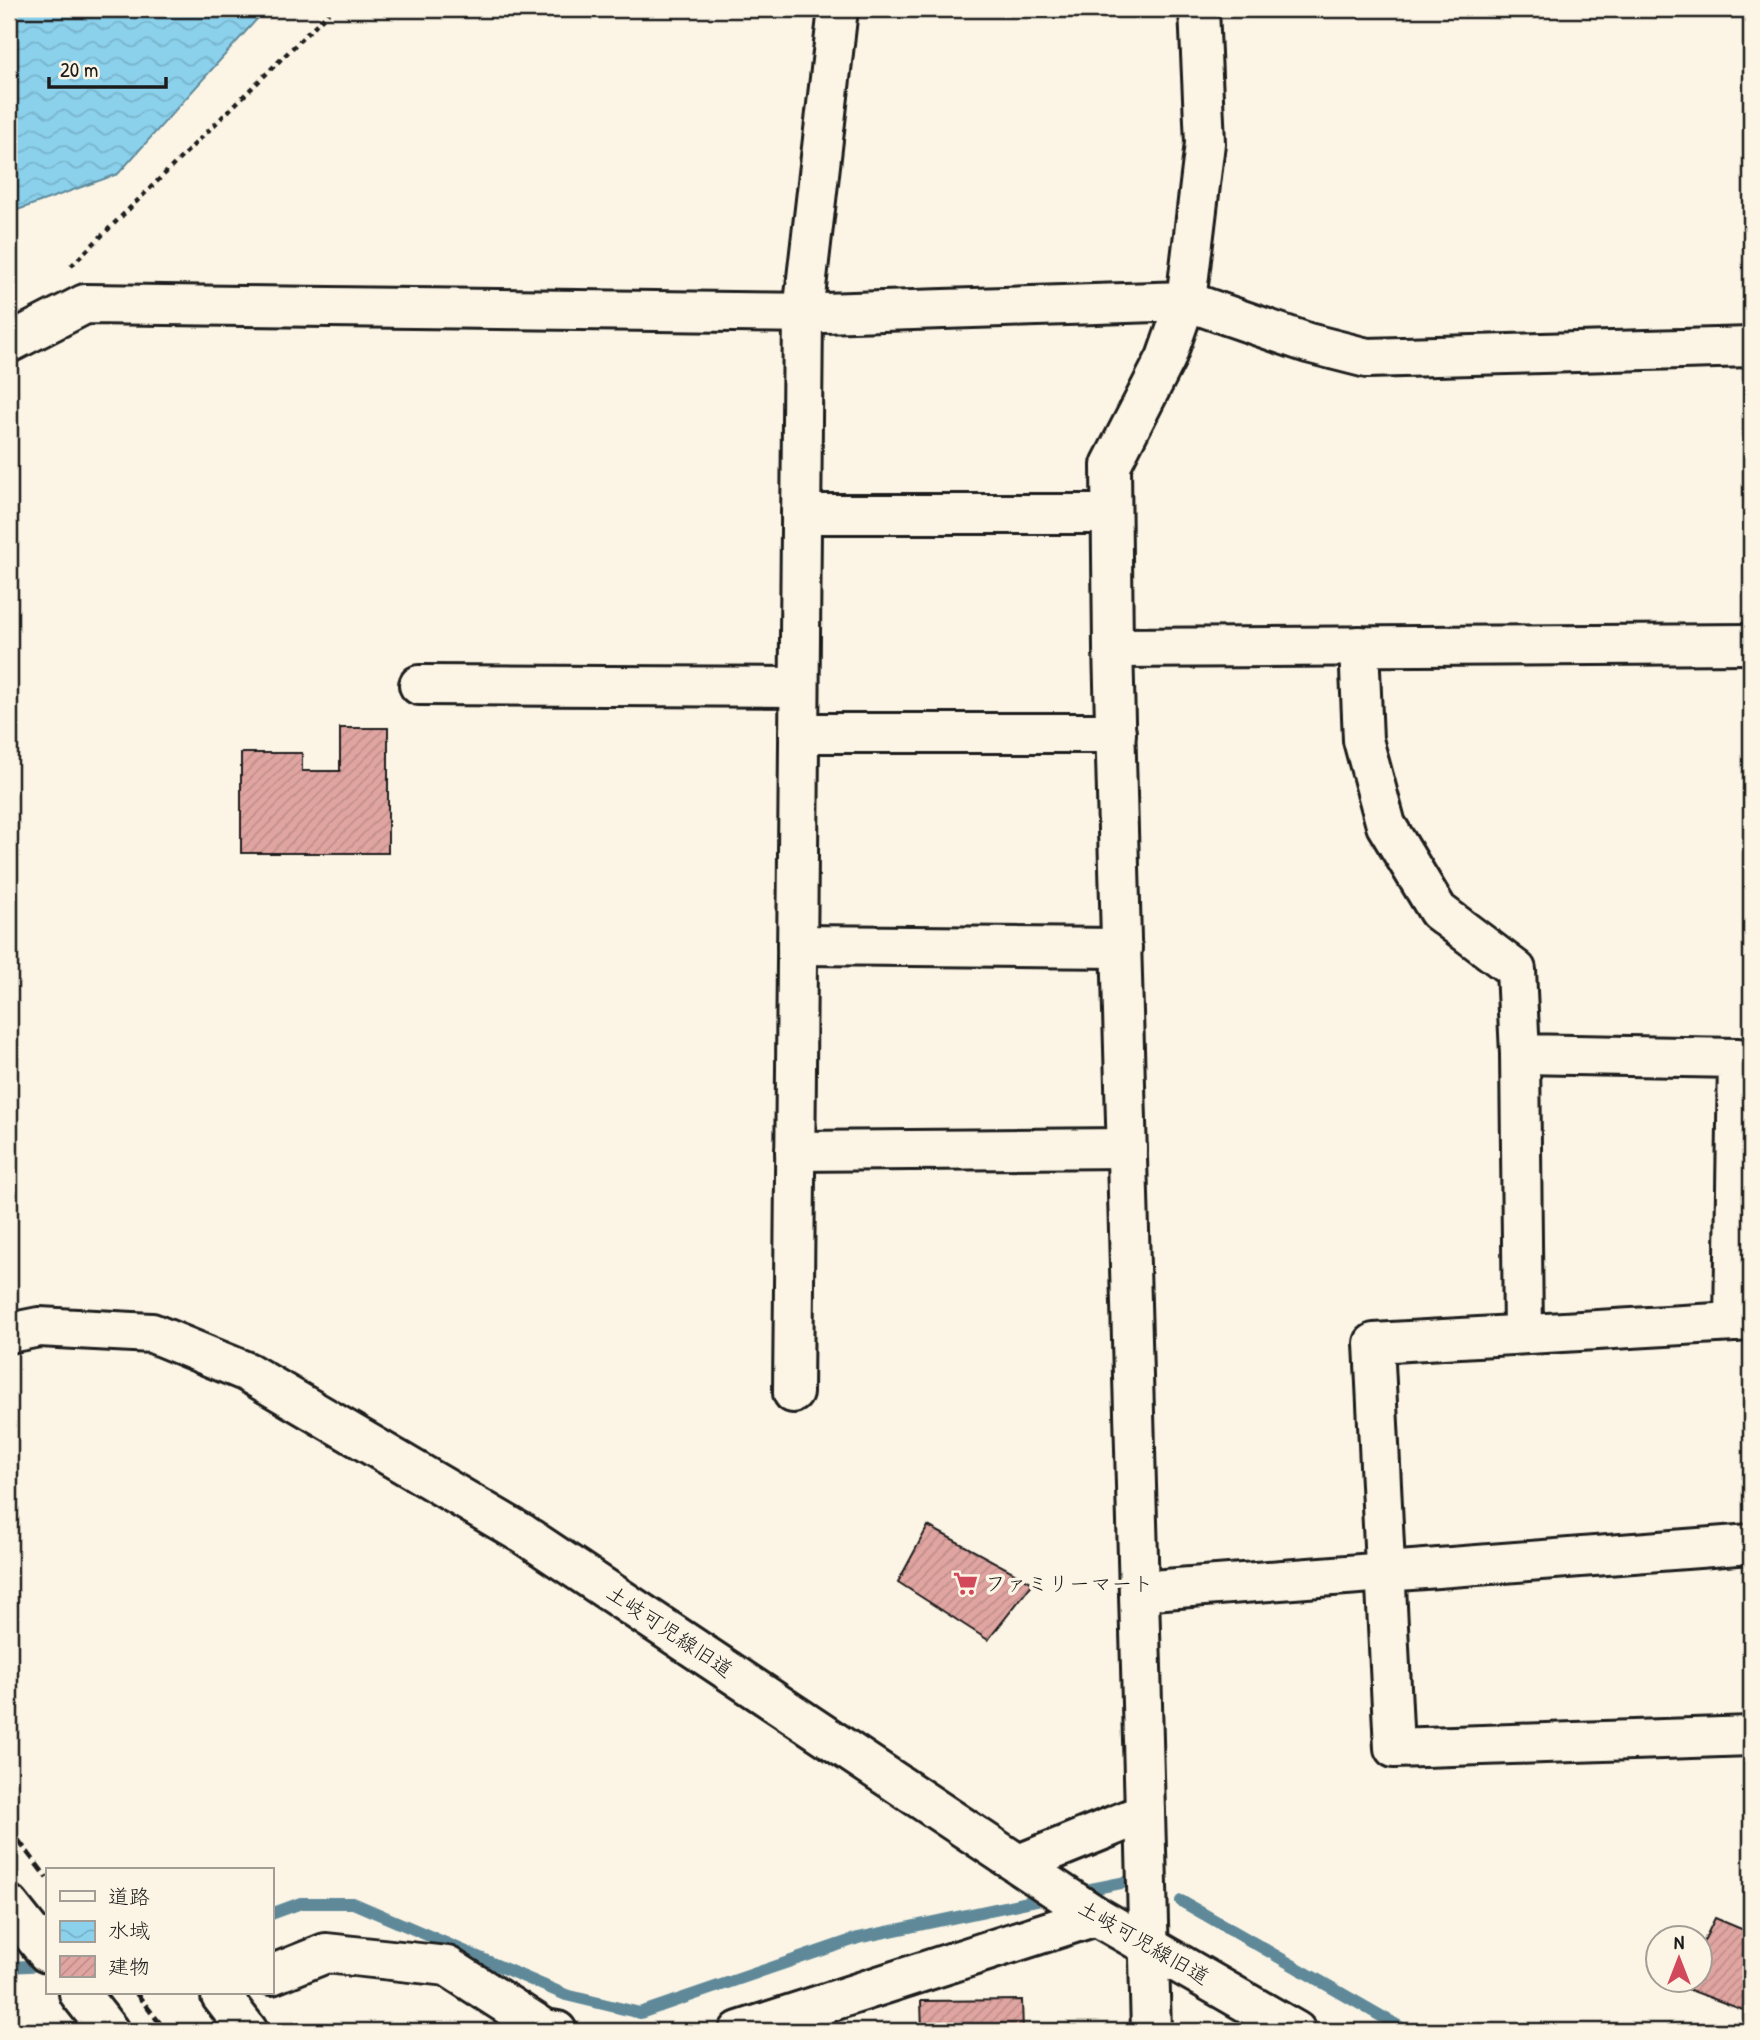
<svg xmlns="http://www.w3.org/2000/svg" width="1760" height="2040" viewBox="0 0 1760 2040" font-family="'Patrick Hand','Klee One',sans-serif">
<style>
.water{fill:url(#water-waves);stroke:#5f8999;stroke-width:2}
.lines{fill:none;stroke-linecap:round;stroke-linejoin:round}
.stream{stroke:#5f8999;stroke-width:12}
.building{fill:url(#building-hatch);stroke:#1c1c1c;stroke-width:2}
.minor-casing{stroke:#1c1c1c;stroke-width:44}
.path{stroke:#1c1c1c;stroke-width:4.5;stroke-dasharray:5 5;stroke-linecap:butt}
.minor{stroke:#fcf5e5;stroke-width:38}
.rail{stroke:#1c1c1c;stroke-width:5;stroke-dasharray:10 5;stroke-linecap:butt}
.labels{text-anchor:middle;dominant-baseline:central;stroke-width:7;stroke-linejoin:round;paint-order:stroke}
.poi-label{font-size:21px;fill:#1c1c1c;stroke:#fcf5e5;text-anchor:start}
.street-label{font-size:21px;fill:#1c1c1c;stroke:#fcf5e5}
</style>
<defs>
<pattern id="water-waves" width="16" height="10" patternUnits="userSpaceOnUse" patternTransform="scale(1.75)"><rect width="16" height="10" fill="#8bd1ec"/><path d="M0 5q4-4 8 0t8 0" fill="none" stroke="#77b3ca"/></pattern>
<pattern id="building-hatch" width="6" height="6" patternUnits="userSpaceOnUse" patternTransform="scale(1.75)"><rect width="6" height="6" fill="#e0a5a1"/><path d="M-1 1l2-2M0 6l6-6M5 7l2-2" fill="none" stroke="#c08d8a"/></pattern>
</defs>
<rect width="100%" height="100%" fill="#fcf5e5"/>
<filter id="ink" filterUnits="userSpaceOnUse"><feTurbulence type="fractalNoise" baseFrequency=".0143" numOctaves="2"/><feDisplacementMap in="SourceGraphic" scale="14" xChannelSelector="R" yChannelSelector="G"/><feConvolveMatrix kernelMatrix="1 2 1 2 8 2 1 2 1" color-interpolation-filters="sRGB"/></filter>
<g filter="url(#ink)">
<polygon class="water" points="9,9 266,9 118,174 9,213"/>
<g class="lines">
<g class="stream">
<polyline points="1076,1892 1141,1879"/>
<polyline points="1181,1901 1407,2031"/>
<polyline points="271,1914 301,1903 353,1903 566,1995 640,2013 858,1938 1051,1897"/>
<polyline points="9,1967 47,1965"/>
</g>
</g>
<g class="building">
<polygon points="340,728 388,728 388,853 241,853 241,753 302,753 302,771 340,771"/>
<polygon points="928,1526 1033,1583 988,1640 898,1582"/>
<polygon points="1715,1918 1751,1933 1751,2013 1682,1987 1685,1980 1700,1980 1700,1949"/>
<polygon points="1022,2000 1023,2031 922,2031 921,2001"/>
</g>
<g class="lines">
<defs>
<g id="minor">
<polyline points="9,343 85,304 823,313 1186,301 1308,343 1367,358 1751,347"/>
<polyline points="801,514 1111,514"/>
<polyline points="1359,646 1363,740 1386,825 1438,911 1516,970 1520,1054 1738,1058 1734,1322"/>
<polyline points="1113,648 1751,644"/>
<polyline points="419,685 799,687"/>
<polyline points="799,733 1116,733"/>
<polyline points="797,945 1122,948"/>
<polyline points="1520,1054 1523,1334"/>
<polyline points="795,1151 1127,1148"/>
<polyline points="1751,1321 1374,1343 1394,1748 1751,1736"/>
<polyline points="9,1333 39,1327 152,1333 247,1372 523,1534 1096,1916 1296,2031"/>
<polyline points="793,1393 803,313 838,9"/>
<polyline points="1139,1591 1751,1544"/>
<polyline points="1019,1864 1145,1813"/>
<polyline points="9,1905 47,1953"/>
<polyline points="271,1975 326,1953 447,1966 545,2029 557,2031"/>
<polyline points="79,1993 109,2031"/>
<polyline points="228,1993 221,1996 248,2031"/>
<polyline points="739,2031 1096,1916"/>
<polyline points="1151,2031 1113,648 1111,465 1166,358 1186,301 1205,143 1199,9"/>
</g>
</defs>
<use href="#minor" class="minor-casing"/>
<polyline class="path" points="71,266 332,9"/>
<use href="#minor" class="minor"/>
<g class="rail">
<polyline points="9,1828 47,1878"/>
<polyline points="136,1993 166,2031"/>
</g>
</g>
</g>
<defs>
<symbol id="supermarket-bare" viewBox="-9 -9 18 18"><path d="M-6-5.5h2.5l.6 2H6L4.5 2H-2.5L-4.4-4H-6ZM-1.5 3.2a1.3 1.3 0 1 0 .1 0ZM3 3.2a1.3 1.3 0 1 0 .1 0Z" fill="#d1495b" stroke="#fcf5e5" stroke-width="2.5" paint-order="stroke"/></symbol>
</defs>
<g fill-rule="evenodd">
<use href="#supermarket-bare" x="948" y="1566" width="35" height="35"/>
</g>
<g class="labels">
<g class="poi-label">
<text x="985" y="1583">ファミリーマート</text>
</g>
<g class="street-label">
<text transform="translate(670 1631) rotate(34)">土岐可児線旧道</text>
<text transform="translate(1144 1942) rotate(30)">土岐可児線旧道</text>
</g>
</g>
<rect width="1760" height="2040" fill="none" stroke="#fcf5e5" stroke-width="35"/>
<rect x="18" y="18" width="1725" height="2005" fill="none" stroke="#1c1c1c" stroke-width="2.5" filter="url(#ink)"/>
<rect x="46" y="1868" width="228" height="126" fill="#fcf5e5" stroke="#a29e95" stroke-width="2"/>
<rect x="60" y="1891" width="35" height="10" fill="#fcf5e5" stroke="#a29e95" stroke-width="2"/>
<text x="108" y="1904" font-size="21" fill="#1c1c1c">道路</text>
<rect x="60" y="1921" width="35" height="21" fill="url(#water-waves)" stroke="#a29e95" stroke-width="2"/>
<text x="108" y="1938" font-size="21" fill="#1c1c1c">水域</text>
<rect x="60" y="1956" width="35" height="21" fill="url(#building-hatch)" stroke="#a29e95" stroke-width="2"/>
<text x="108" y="1974" font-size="21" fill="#1c1c1c">建物</text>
<g transform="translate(1679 1959)"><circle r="33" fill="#fcf5e5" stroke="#a29e95" stroke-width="2"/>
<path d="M0-5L12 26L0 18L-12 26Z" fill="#d1495b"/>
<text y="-10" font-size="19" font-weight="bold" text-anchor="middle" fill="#1c1c1c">N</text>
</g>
<path d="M49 77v10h117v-10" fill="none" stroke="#1c1c1c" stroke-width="3.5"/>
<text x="60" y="77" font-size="21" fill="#1c1c1c" stroke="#fcf5e5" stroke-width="5" paint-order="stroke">20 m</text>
</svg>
